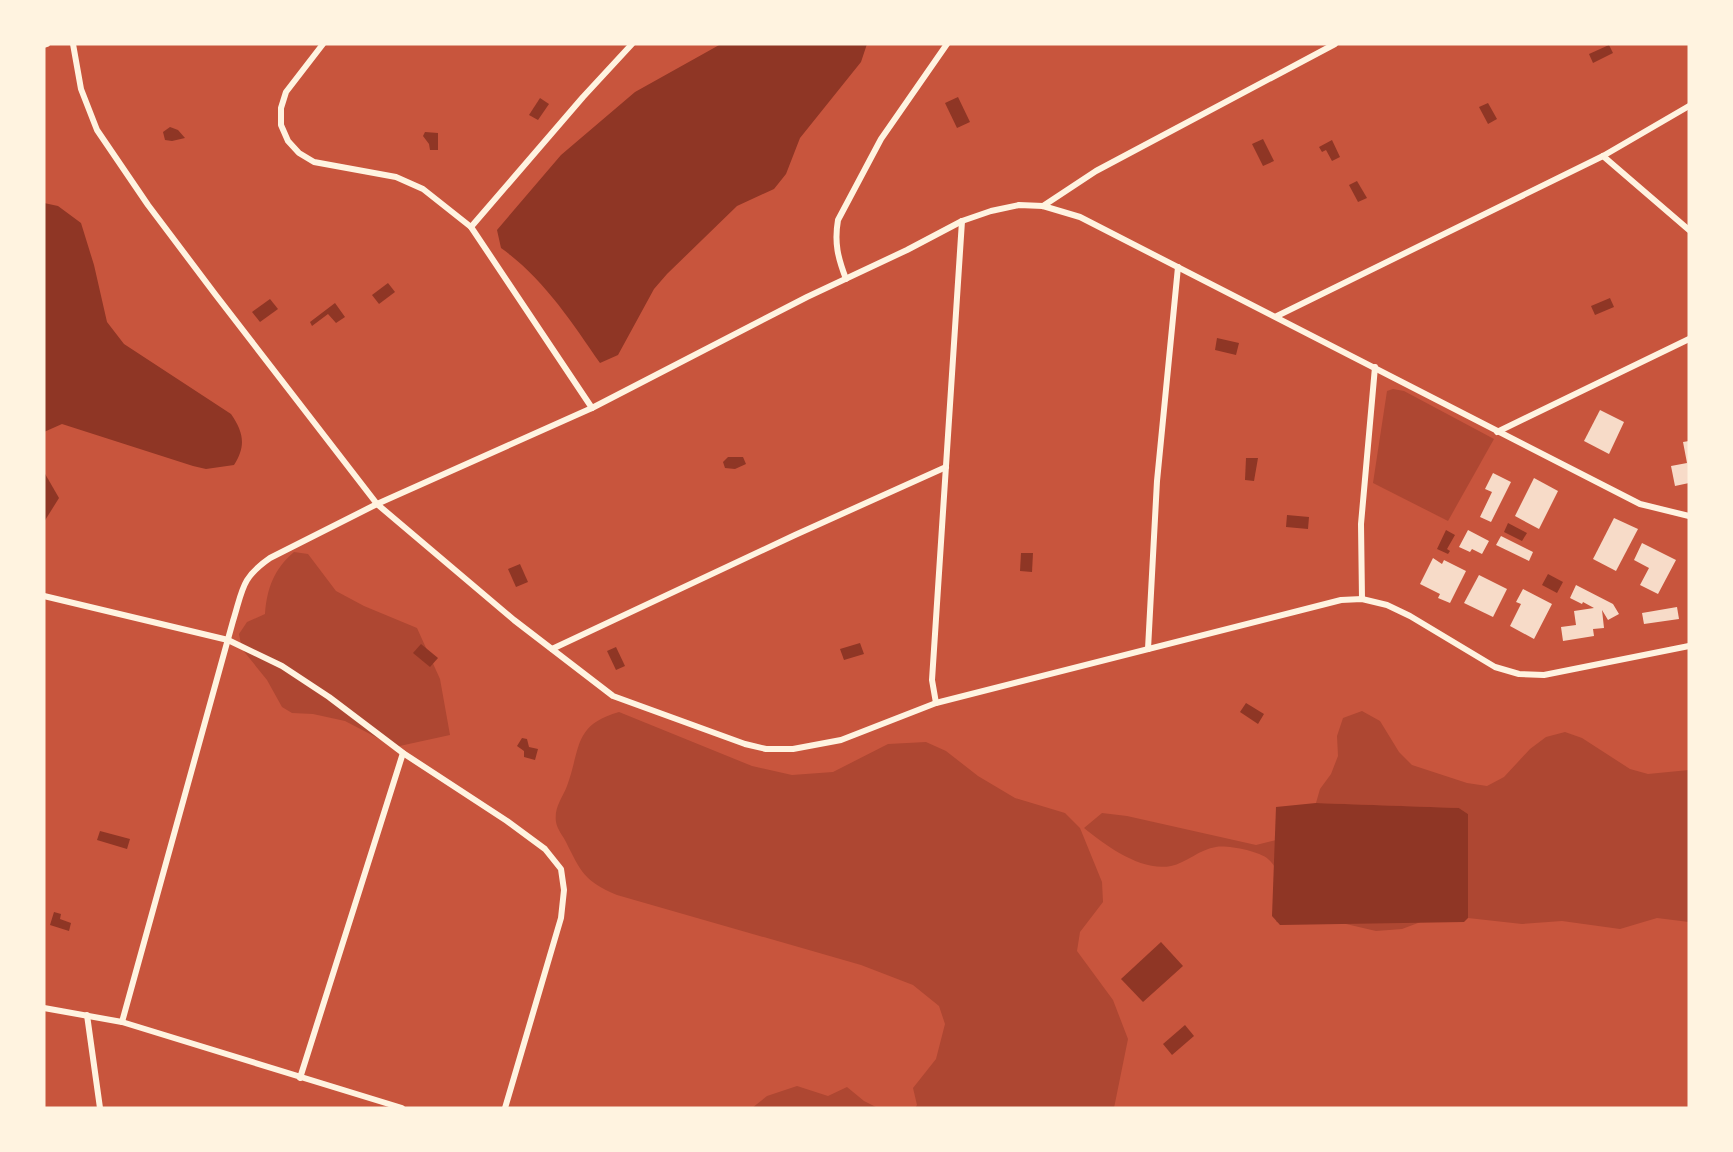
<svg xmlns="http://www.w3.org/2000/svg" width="1733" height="1152" viewBox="0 0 1733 1152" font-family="Roboto,sans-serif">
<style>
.green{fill:#ae4732}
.water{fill:#8f3625}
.building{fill:#f7dbc8}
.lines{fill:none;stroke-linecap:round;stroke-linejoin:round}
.minor{stroke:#fff3e0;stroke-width:6}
</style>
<rect width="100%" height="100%" fill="#c8553d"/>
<g class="green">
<polygon points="1393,389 1404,391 1494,439 1448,521 1373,483 1387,391"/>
<path d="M294 552 308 554 336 591 364 606 417 628 440 679 450 735 395 747 345 721 313 714 292 713 282 707 267 680 242 649 239 634 247 622 265 614C267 588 274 569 294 552Z"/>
<path d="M1362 711 1380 721 1399 752 1412 765 1467 783 1487 786 1504 777 1530 749 1546 737 1565 732 1582 738 1630 769 1648 774 1689 770V922L1657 918 1620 929 1562 921 1522 924 1468 918V892L1426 920 1402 929 1376 931 1303 914 1276 922 1287 903C1283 889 1280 869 1268 859 1259 851 1227 845 1216 847 1200 849 1186 863 1171 866 1141 872 1105 845 1084 828L1102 813 1127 816 1256 845 1326 828 1468 888V814L1459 808 1316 803 1320 789 1331 774 1338 756 1337 736 1343 718Z"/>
<path d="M619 712 752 766 792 775 833 772 888 744 926 742 946 751 978 776 1015 798 1065 813 1080 828 1102 882 1103 902 1080 932 1077 951 1113 1000 1128 1039 1114 1108H915L917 1105 913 1088 936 1059 945 1024 939 1006 913 985 861 965 617 895C584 881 581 872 566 842 563 836 557 829 556 822 554 807 562 799 567 786 581 748 573 725 619 712Z"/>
<polygon points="797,1086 828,1096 847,1087 864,1101 878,1108 752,1108 767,1096"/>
</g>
<g class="water">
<path d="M721 44H867L861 62 800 138 786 174 774 189 737 206 667 274 654 289 618 355 600 363C571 321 543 278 501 248L497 230 561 155 635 92Z"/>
<polygon points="1609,45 1613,53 1593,63 1589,54"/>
<polygon points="958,97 970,122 957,128 945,103"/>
<polygon points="540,98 549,104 538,120 529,115"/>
<polygon points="1488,103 1497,119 1488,124 1479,107"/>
<polygon points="170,127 178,130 185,138 172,141 165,140 163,132"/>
<polygon points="425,132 438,133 438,150 430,150 429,144 423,136"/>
<polygon points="1263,139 1274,161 1263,166 1252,144"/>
<polygon points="1332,140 1340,157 1332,161 1326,150 1322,152 1319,147"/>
<polygon points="1357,181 1367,198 1358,202 1349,185"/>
<path d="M44 203 58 206 81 223 94 265 107 322 124 344 231 414C244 433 246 446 234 465L206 469 193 466 62 424 44 432Z"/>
<polygon points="388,283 395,292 379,304 372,295"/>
<polygon points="1610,298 1614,307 1595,315 1591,306"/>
<polygon points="270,299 278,309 260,322 252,312"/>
<polygon points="335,303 345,317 336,323 328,314 312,326 310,322"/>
<polygon points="1217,338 1239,343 1236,355 1215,350"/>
<polygon points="728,457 743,457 746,464 735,469 725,468 723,462"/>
<polygon points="1246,458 1258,458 1254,481 1245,480"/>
<polygon points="44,472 59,498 44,522"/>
<polygon points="1287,515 1309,517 1308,529 1286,527"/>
<polygon points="1508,523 1527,533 1522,541 1504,532"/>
<polygon points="1446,530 1455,535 1447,549 1450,551 1448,554 1437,549"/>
<polygon points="1021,553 1033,553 1032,572 1020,571"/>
<polygon points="520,564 528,582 516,587 508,569"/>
<polygon points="1548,574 1563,582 1557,593 1542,585"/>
<polygon points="860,643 864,654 844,660 840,649"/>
<polygon points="421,644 438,658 430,667 413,653"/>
<polygon points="616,647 625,666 616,670 607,651"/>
<polygon points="1246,703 1264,714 1258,724 1240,712"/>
<polygon points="522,738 527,739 529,747 538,749 535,760 524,757 524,751 517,746"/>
<polygon points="1316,803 1459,808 1468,814 1468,918 1464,922 1280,925 1272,916 1276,807"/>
<polygon points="100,831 130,839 127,849 97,840"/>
<polygon points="54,912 61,914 60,919 71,923 69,931 50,925"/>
<polygon points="1161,942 1183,966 1143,1002 1121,979"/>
<polygon points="1185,1025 1194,1036 1172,1055 1163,1044"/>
</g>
<g class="building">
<polygon points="1600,410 1624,422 1609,454 1584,441"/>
<polygon points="1689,441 1689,483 1675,486 1671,466 1687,463 1683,442"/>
<polygon points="1493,473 1511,482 1491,522 1480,517 1492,492 1485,489"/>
<polygon points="1534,478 1558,491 1539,529 1515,516"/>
<polygon points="1614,518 1638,529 1616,571 1593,559"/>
<polygon points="1468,530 1489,541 1482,554 1472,549 1470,552 1459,547"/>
<polygon points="1501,536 1533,552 1529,561 1496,545"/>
<polygon points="1642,543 1676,560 1658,594 1640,585 1649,568 1634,560"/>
<polygon points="1433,558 1442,564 1444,560 1466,571 1450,603 1438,598 1440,594 1420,584"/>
<polygon points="1479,575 1507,589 1493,617 1464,603"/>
<polygon points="1576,585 1613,604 1619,614 1608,620 1602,610 1604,628 1593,629 1594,636 1563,641 1561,627 1576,625 1574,611 1594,608 1583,602 1582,604 1570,598"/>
<polygon points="1523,589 1552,604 1534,639 1510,626 1521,604 1516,602"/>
<polygon points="1677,607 1679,619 1644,624 1642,613"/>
</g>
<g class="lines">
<g class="minor">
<polyline points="73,44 81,89 97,130 148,205 215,294 377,504 514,620 613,696 745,744 766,749 793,749 841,740 936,703 1341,600 1362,599 1387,605 1410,616 1495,667 1519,674 1544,675 1689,646"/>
<polyline points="323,44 286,92 281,108 281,125 288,141 299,153 314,162 396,177 423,189 471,227 592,408"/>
<polyline points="44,45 47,44"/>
<polyline points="1603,156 1689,230"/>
<polyline points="1043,206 1096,171 1335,44"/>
<polyline points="471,227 583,97 632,44"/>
<path d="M846 279C838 258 834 243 838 220L881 139 947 44"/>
<polyline points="1277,316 1603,156 1689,106"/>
<polyline points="1497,432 1689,339"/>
<polyline points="44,596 228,640 282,666 329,697 403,753 507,821 545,849 561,869 564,890 561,918 505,1108"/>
<polyline points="1362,599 1361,524 1375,367"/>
<polyline points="552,649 795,535 946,467"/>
<polyline points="1148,649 1157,481 1178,267"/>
<polyline points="936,703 932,680 962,221"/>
<polyline points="44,1008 122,1022 402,1108"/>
<polyline points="87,1015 100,1108"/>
<path d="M122 1022 233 621C243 589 241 578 270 558L377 504 592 408 807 297 907 250 962 221 991 211 1019 205 1043 206 1080 217 1640 504 1689 516"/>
<polyline points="300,1078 403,753"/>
</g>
</g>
<rect width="1733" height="1152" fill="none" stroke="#fff3e0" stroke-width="91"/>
</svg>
